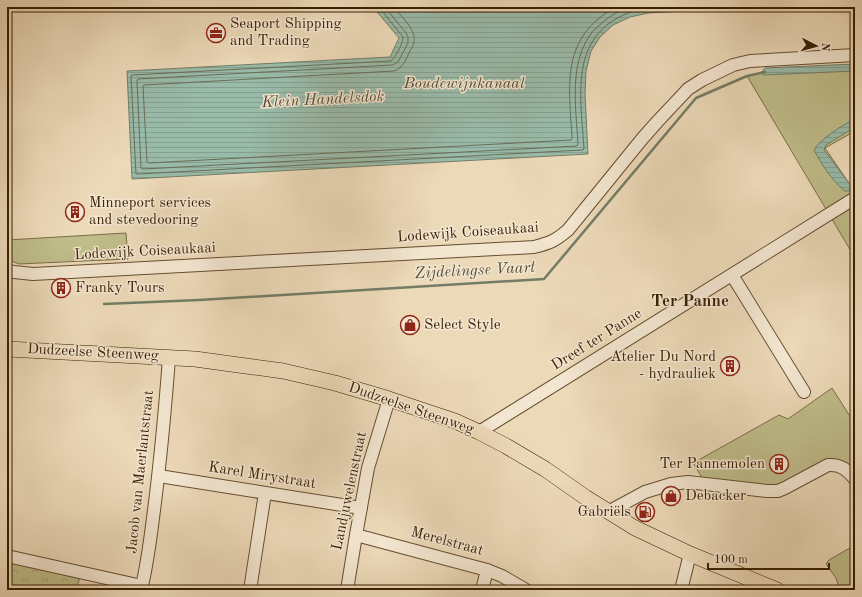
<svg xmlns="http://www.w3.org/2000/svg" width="862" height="597" viewBox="0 0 862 597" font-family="'Old Standard TT',serif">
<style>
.grass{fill:#bfbd8a;stroke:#7c6e46}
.park{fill:url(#park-crowns);stroke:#7c6e46}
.water{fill:url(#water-rules);stroke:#737d66}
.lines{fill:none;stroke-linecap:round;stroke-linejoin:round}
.shore{stroke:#696d56;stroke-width:1}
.stream{stroke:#737d66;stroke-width:2.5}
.minor-casing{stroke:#664e2f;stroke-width:14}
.major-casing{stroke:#391f01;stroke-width:16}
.minor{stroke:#f3e6d1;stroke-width:12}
.major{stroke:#ecd9b8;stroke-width:15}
.labels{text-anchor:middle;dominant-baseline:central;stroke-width:3;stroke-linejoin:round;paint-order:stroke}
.poi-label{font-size:15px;fill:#391f01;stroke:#f3e6d1;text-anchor:start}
.street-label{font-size:15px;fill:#391f01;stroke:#f3e6d1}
.water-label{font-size:16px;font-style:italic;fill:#564e34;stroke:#f3e6d1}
.quarter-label{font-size:17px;font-weight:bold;fill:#391f01;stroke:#f3e6d1}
</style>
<defs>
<pattern id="park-crowns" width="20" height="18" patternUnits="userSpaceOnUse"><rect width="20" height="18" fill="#bfbd8a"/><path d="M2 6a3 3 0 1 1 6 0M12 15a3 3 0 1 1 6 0" fill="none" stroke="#a5a275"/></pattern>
<pattern id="water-rules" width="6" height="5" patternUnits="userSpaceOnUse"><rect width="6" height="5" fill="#9ba"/><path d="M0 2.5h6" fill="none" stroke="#85a090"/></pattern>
</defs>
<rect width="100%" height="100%" fill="#ecd9b8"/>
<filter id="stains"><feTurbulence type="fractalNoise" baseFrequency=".005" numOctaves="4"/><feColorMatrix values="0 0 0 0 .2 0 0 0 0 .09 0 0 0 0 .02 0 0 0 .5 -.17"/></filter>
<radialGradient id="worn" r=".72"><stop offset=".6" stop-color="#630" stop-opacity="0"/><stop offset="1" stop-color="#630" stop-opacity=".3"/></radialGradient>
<g class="grass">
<polygon points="855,67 855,131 825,148 855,192 855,258 747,76 762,72"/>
<polygon points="126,233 128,259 19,264 7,259 7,240"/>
<polygon points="832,388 853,421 855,420 855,479 834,465 785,488 706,484 693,463 779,415 788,419"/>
<polygon points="855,545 855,590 837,590 839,587 836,578 826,564 829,560"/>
</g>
<polygon class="park" points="7,560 80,577 76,590 7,590"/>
<g class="water">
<polygon points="373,7 756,7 648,13 630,17 613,25 600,37 591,51 586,71 585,94 588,154 132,179 127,71 390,57 399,38"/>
<polygon points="855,64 855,71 763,75 763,70 765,68"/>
<path d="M855 119V127L826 145 824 150 852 187 850 191H845C832 181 822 165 814 150 819 140 845 123 855 119Z"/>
</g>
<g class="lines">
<g class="shore">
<path d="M379 7 403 37C403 43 396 57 391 61L132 75 131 76 136 174H138L582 150 584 149C581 97 568 37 628 13 643 7 666 8 682 7"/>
<path d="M385 7 406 33 408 37V43L398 62 393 65 138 79 137 81 141 168 143 169 577 146 578 144C576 107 568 62 593 31 596 28 599 26 602 23 610 16 621 9 631 7"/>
<path d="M393 7C400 15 416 29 414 41 414 46 410 50 408 55 405 62 402 68 394 71L144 85 143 87 147 162 149 163 571 140 572 138C569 85 560 37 616 7"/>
</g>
<polyline class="stream" points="104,304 199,300 544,279 696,98 747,76 765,72"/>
<defs>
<g id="minor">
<path d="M7 271 14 272 33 274 534 247C550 243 555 241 568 230L642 139 657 122 688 89 702 80 733 65 750 61 855 55"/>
<polyline points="732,275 804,392"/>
<polyline points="479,432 855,198"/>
<polyline points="159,476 361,508"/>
<path d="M608 512 645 492 671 484 688 482 767 491H778L785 488 828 465C841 464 847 470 855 479"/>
<polyline points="356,535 487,570 502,576 526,590"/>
<polyline points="7,556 142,586"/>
<path d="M141 590C147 566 150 542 153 518 160 465 165 411 169 358"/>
<polyline points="250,590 265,493"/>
<polyline points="347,590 356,535 368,468 389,399"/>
<polyline points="482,590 487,570"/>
<polyline points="681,590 690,554"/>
</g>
<polyline id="major" points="7,349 195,359 283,371 335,383 389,399 455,421 479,432 506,446 545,469 585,497 635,528 690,554 777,590"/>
</defs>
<use href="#minor" class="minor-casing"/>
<use href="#major" class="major-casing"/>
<use href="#minor" class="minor"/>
<use href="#major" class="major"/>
</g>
<defs>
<symbol id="office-ring" viewBox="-11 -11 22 22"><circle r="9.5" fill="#f3e6d1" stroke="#8f2418" stroke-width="1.5"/><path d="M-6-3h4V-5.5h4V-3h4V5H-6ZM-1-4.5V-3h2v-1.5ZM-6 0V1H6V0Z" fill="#8f2418"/></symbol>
<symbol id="building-ring" viewBox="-11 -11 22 22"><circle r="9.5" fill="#f3e6d1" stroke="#8f2418" stroke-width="1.5"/><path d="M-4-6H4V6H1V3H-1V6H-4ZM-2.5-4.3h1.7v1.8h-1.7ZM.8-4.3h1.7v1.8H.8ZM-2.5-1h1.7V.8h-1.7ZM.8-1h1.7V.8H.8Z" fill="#8f2418"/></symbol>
<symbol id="shop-ring" viewBox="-11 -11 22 22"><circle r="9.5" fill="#f3e6d1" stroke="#8f2418" stroke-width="1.5"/><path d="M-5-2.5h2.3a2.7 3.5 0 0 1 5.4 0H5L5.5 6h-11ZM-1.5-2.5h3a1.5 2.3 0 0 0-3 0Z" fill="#8f2418"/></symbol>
<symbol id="fuel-ring" viewBox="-11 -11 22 22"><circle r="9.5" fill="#f3e6d1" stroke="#8f2418" stroke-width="1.5"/><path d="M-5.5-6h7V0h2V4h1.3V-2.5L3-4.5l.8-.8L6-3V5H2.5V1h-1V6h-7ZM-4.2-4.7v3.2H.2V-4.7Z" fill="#8f2418"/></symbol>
</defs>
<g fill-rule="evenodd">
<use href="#office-ring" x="205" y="22" width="22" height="22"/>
<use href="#building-ring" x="64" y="201" width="22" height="22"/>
<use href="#building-ring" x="50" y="277" width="22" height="22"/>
<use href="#shop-ring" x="399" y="314" width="22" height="22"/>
<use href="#building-ring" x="719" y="355" width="22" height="22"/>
<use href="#building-ring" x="768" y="453" width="22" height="22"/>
<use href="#shop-ring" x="660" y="485" width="22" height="22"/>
<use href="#fuel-ring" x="634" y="501" width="22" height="22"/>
</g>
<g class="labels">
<g class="poi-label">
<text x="230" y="24">Seaport Shipping<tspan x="230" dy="17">and Trading</tspan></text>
<text x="89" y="203">Minneport services<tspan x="89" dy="17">and stevedooring</tspan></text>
<text x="75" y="288">Franky Tours</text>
<text x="424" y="325">Select Style</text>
<text x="716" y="357" text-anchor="end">Atelier Du Nord<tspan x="716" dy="17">- hydrauliek</tspan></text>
<text x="765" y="464" text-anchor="end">Ter Pannemolen</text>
<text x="685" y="496">Debacker</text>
<text x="631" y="512" text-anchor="end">Gabriëls</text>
</g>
<g class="street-label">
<text transform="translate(468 233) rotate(-4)">Lodewijk Coiseaukaai</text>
<text transform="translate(145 252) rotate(-3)">Lodewijk Coiseaukaai</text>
<text transform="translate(597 340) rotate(-32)">Dreef ter Panne</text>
<text transform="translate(93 353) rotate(3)">Dudzeelse Steenweg</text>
<text transform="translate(411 409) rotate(19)">Dudzeelse Steenweg</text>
<text transform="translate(141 472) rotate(-84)">Jacob van Maerlantstraat</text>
<text transform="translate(262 476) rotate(9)">Karel Mirystraat</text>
<text transform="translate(350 491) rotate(-78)">Landjuwelenstraat</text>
<text transform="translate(447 542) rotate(15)">Merelstraat</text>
</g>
<g class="water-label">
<text x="464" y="84">Boudewijnkanaal</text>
<text transform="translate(323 100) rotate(-3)">Klein Handelsdok</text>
<text transform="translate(475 271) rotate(-3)">Zijdelingse Vaart</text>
</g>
<g class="quarter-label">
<text x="690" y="301">Ter Panne</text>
</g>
</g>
<rect width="862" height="597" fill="none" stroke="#ecd9b8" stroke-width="24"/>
<rect x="8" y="8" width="846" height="581" fill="none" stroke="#391f01" stroke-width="2"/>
<rect x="12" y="12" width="838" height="573" fill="none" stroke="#391f01"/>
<g transform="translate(816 46) rotate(96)" stroke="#f3e6d1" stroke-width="3" paint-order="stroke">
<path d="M0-3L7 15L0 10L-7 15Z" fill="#391f01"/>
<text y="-6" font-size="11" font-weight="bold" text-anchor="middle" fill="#391f01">N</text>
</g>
<path d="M708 563v6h121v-6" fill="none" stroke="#391f01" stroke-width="2"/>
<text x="714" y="563" font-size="12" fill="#391f01" stroke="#f3e6d1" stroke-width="3" paint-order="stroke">100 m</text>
<rect width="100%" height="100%" filter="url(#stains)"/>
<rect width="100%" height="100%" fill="url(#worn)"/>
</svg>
